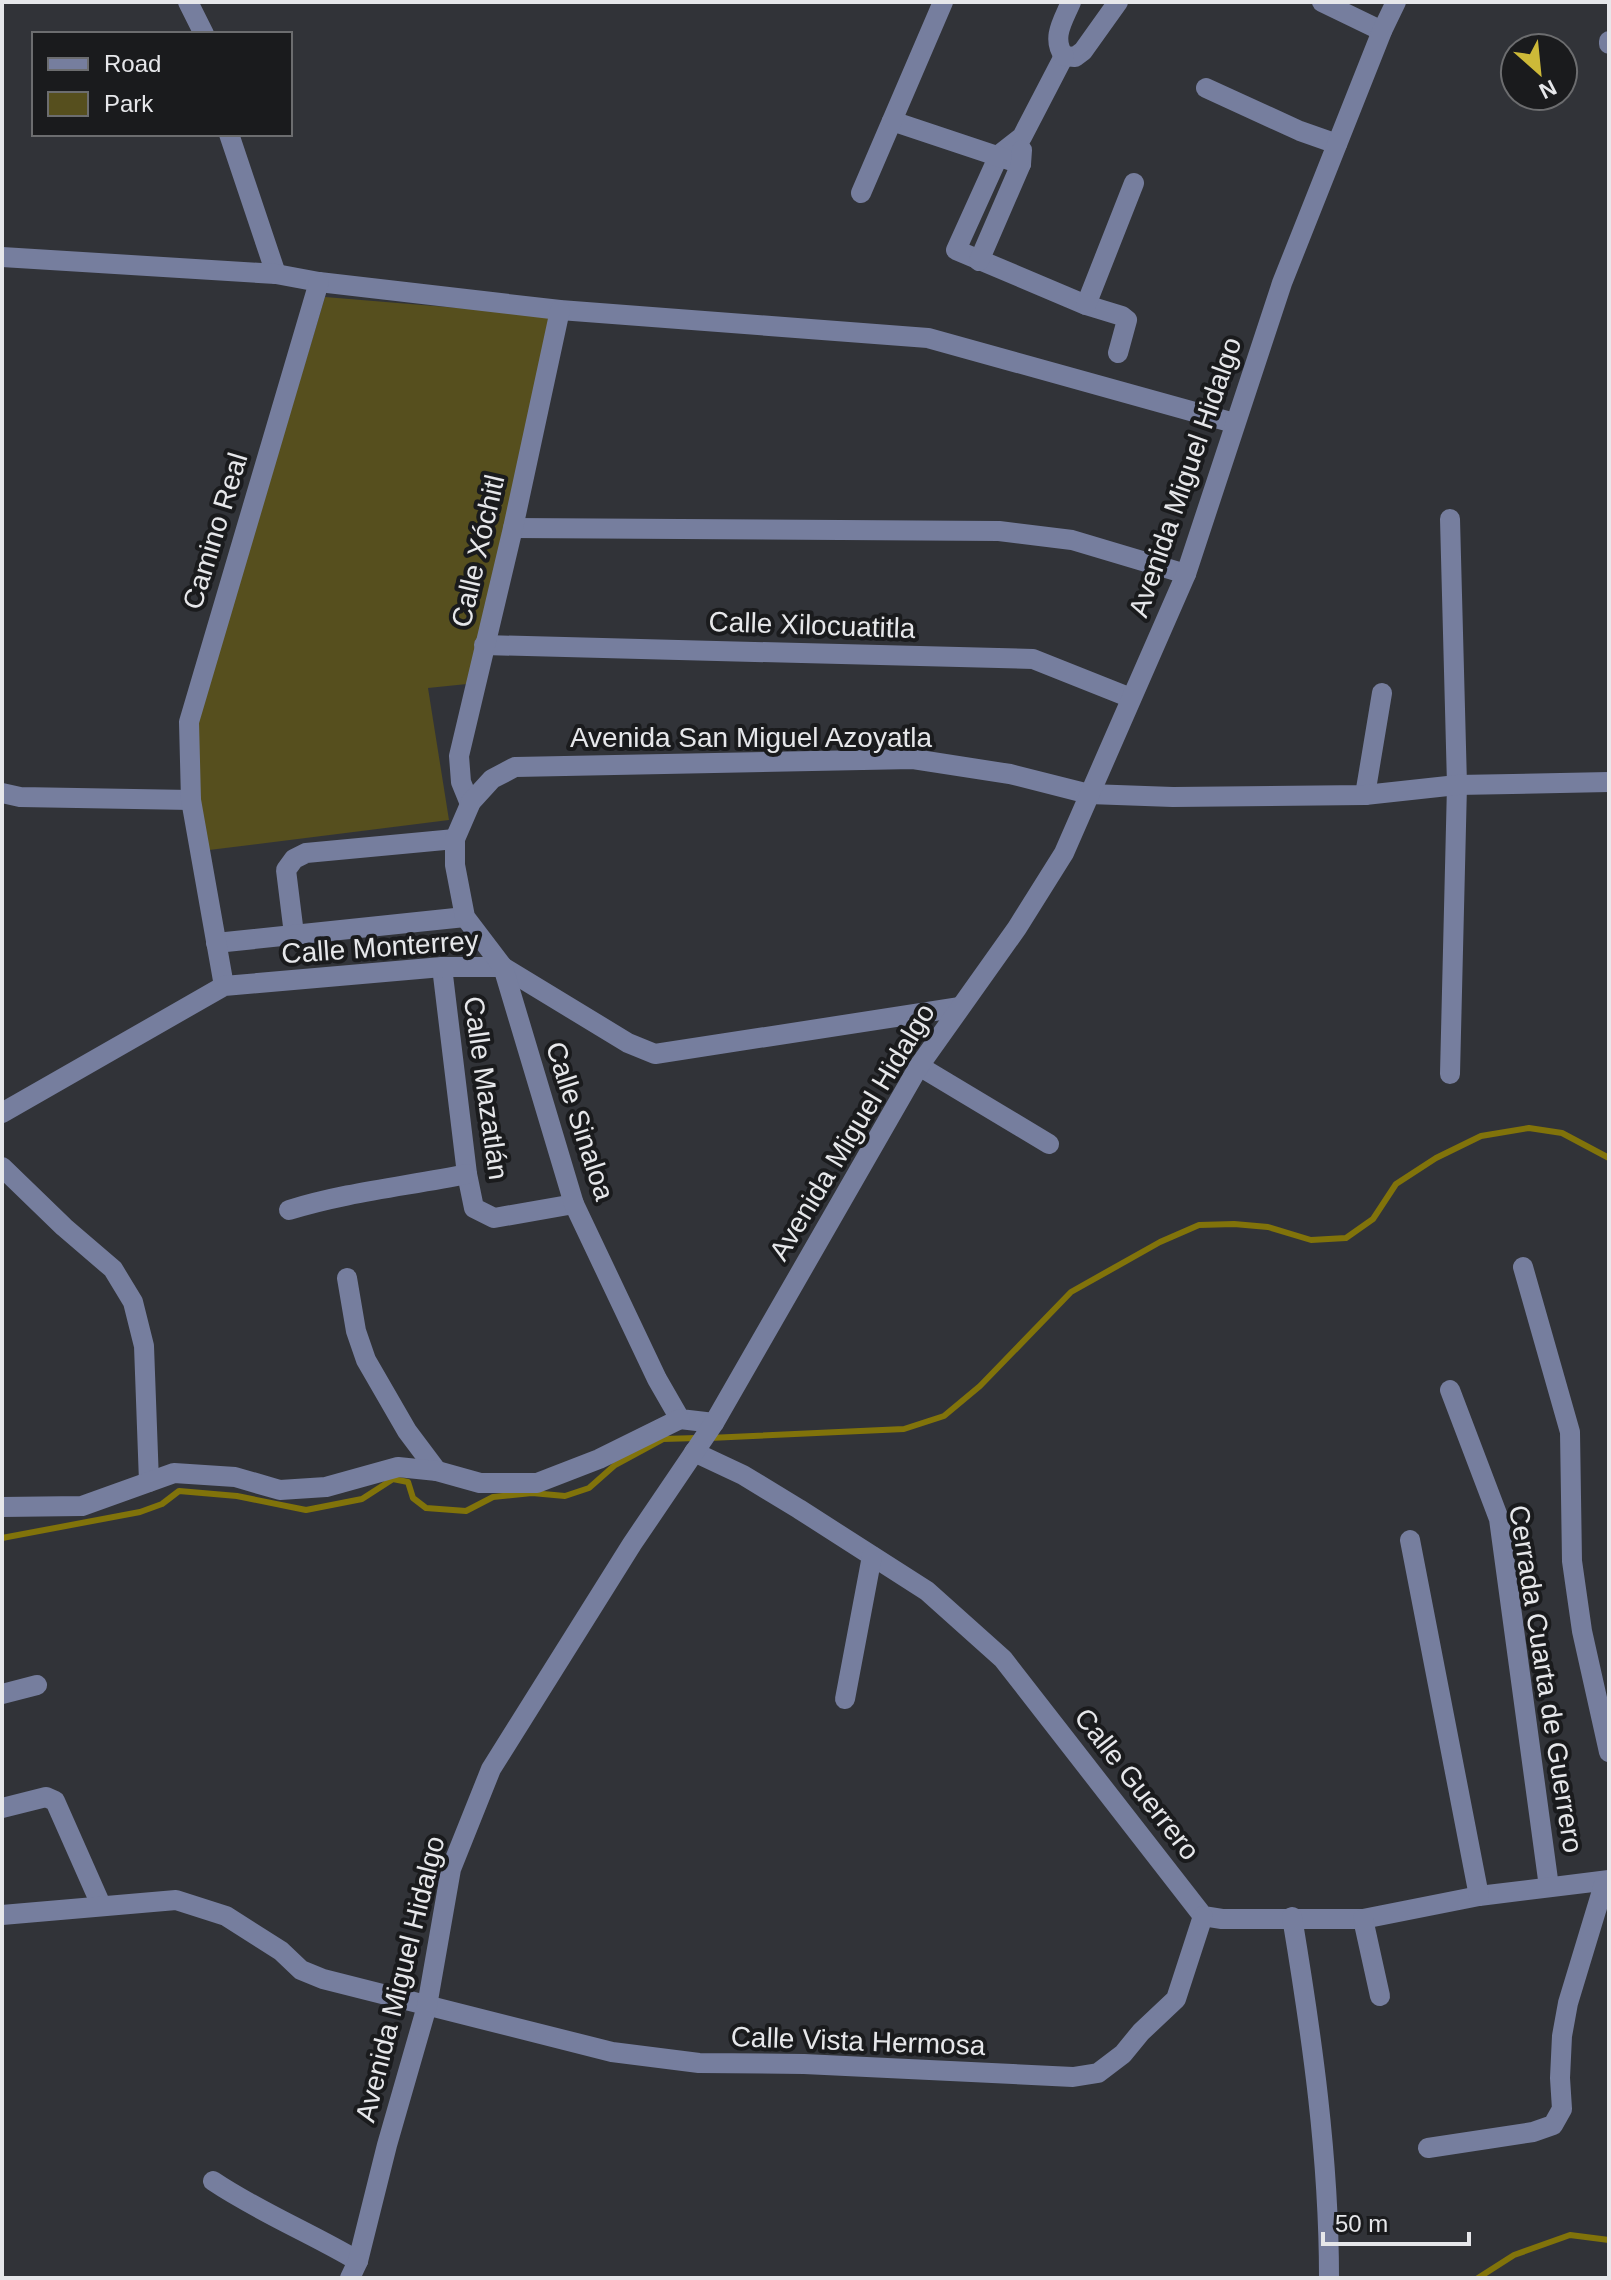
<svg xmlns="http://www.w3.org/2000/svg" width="1611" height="2280" viewBox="0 0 1611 2280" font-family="Arial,sans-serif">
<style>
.green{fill:#564f1e}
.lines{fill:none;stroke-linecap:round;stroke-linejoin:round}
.stream{stroke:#81730a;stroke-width:6}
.minor{stroke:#767e9e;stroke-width:20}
.labels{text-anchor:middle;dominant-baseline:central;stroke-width:8;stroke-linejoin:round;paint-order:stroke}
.street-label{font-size:28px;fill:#e6e7ea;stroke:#1a1b1d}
</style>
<rect width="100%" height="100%" fill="#313338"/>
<polygon class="green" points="325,297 555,316 467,684 428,688 449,820 201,851 193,715 201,708"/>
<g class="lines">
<g class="stream">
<polyline points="709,1438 904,1429 944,1416 980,1386 1071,1292 1160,1242 1199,1225 1234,1224 1268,1227 1311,1240 1346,1238 1373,1219 1396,1184 1436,1158 1481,1136 1529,1128 1562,1133 1609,1158"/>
<polyline points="2,1538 140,1512 162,1504 179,1491 237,1496 306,1510 362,1499 393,1479 408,1482 413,1498 426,1508 466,1511 493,1497 532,1493 565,1496 589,1488 615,1465 663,1439 697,1438"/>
<polyline points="1478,2278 1514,2255 1570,2235 1609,2240"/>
</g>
<g class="minor">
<polyline points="188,2 204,34"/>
<polyline points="1322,2 1382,31"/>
<polyline points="1609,41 1609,44"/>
<polyline points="1064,56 1022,137 999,155 956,250 1086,305 1122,316 1127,320 1118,353"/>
<polyline points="1064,56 1075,57 1083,51 1118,2"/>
<path d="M1064 56C1051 38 1063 21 1071 2"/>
<polyline points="1206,88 1300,131 1337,144"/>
<polyline points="892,121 1021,164"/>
<polyline points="229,134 276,274"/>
<polyline points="861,193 943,2"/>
<polyline points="2,257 276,274 319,282 560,310 928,338 1234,423"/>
<polyline points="979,261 1021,164 1022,150"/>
<polyline points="1086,305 1134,183"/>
<polyline points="513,528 999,531 1072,540 1186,574"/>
<polyline points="484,645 1033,659 1131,698"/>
<polyline points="2,793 20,797 191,800"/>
<polyline points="1365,795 1382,693"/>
<polyline points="470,804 461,782 459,756 513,528 560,310"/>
<polyline points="294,934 286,870 294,859 306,853 455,839"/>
<polyline points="216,943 465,917"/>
<polyline points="442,967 467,1174 474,1208 494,1218 574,1204"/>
<polyline points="224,986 191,800 189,722 319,282"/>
<polyline points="919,1066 1049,1144"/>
<polyline points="1450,1074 1457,785 1450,519"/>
<polyline points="2,1113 224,986 442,967 503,967 628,1043 655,1054 960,1007"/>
<polyline points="2,1167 64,1227 113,1269 133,1302 144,1346 149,1482"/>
<path d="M289 1210C347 1192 408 1186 467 1174"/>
<polyline points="1523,1267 1570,1432 1572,1561 1582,1631 1609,1752"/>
<polyline points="347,1278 356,1331 366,1360 407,1431 437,1471"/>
<polyline points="1450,1390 1499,1519 1549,1887"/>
<polyline points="714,1423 680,1419 657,1379 574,1204 503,967 465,917 455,865 455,839 471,802 492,779 515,767 913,759 1010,774 1089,794 1173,797 1365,795 1457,785 1609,782"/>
<polyline points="694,1452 743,1475 799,1509 927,1591 1003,1659 1203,1916 1222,1919 1363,1919 1479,1896 1609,1880"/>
<polyline points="2,1507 82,1506 174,1473 235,1477 280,1490 326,1487 398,1467 437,1471 480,1483 537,1483 599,1459 680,1419"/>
<polyline points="1410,1540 1479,1896"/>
<polyline points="2,1694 37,1685"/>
<polyline points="845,1699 872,1556"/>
<polyline points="2,1808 46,1797 55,1801 101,1905"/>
<polyline points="2,1915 176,1900 226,1916 281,1951 301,1970 323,1979 612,2052 699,2063 804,2064 1073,2077 1098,2073 1123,2054 1141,2032 1176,1999 1203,1916"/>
<path d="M1292 1917C1312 2037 1329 2156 1329 2278"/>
<polyline points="1363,1919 1380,1996"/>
<polyline points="1428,2148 1533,2132 1553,2125 1562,2109 1560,2078 1562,2036 1568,2003 1605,1881"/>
<path d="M213 2181C259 2212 311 2233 358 2261"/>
<polyline points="350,2278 358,2261 387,2145 427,2006 451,1869 491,1769 632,1544 714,1423 919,1066 1017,928 1064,853 1186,574 1282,283 1382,31 1396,2"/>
</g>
</g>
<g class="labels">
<g class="street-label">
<text transform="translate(1185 477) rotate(-71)">Avenida Miguel Hidalgo</text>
<text transform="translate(215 531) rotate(-73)">Camino Real</text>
<text transform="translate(478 551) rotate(-77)">Calle Xóchitl</text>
<text transform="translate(812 625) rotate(2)">Calle Xilocuatitla</text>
<text x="751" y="737">Avenida San Miguel Azoyatla</text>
<text transform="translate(380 947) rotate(-4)">Calle Monterrey</text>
<text transform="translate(486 1088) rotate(82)">Calle Mazatlán</text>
<text transform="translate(580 1121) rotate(72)">Calle Sinaloa</text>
<text transform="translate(852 1132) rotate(-59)">Avenida Miguel Hidalgo</text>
<text transform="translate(1546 1679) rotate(81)">Cerrada Cuarta de Guerrero</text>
<text transform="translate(1137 1784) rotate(52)">Calle Guerrero</text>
<text transform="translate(400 1979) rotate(-76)">Avenida Miguel Hidalgo</text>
<text transform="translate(858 2041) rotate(2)">Calle Vista Hermosa</text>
</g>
</g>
<rect width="1611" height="2280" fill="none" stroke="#e6e7ea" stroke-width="8"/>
<rect x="32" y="32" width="260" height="104" fill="#1a1b1d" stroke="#6c6d6f" stroke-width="2"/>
<rect x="48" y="58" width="40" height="12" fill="#767e9e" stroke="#6c6d6f" stroke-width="2"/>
<text x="104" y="72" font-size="24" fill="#e6e7ea">Road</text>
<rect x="48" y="92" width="40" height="24" fill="#564f1e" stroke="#6c6d6f" stroke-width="2"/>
<text x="104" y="112" font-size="24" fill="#e6e7ea">Park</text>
<g transform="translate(1539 72) rotate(153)"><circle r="38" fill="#1a1b1d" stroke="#6c6d6f" stroke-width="2"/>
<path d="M0-6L14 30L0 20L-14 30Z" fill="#cdb938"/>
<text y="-12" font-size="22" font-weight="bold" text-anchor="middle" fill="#e6e7ea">N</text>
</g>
<path d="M1323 2232v12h146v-12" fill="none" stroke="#e6e7ea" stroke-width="4"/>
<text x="1335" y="2232" font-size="24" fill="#e6e7ea" stroke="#1a1b1d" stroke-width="6" paint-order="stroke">50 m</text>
</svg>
